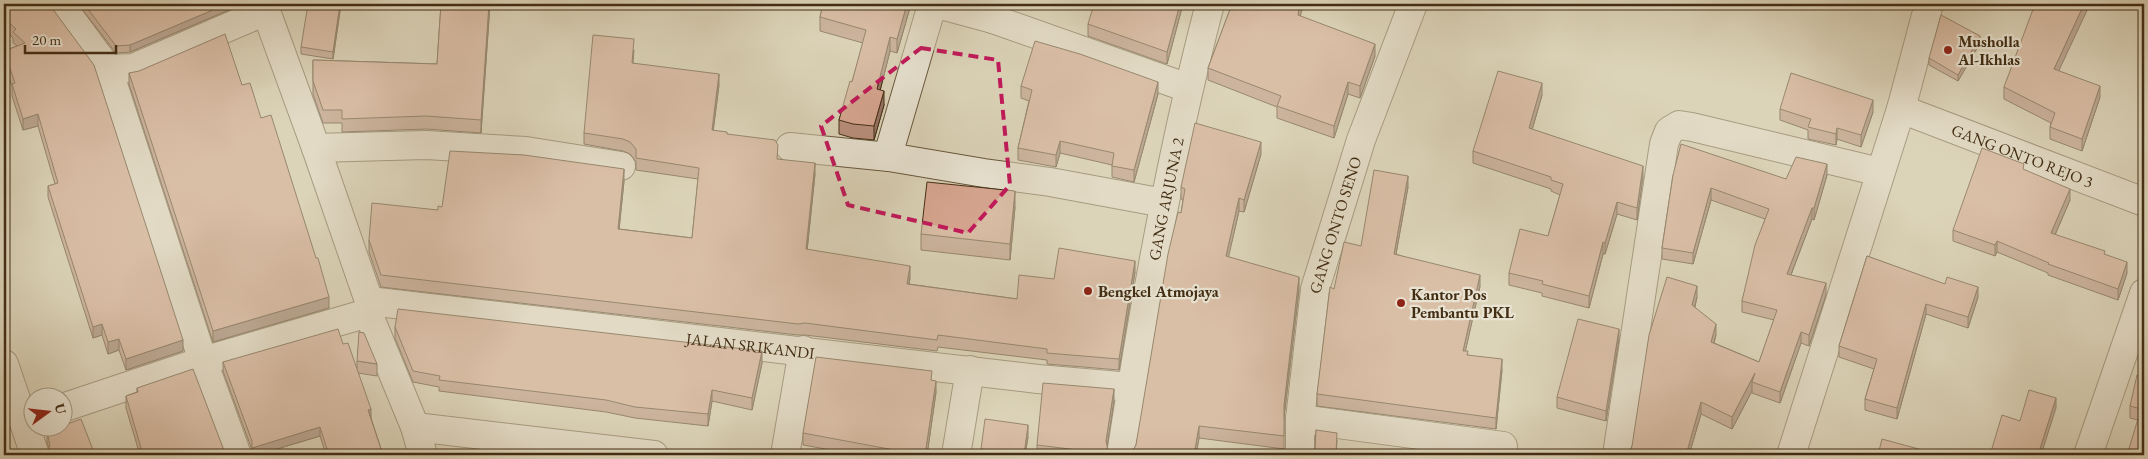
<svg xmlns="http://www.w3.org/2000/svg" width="2148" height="459" viewBox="0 0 2148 459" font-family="'EB Garamond',serif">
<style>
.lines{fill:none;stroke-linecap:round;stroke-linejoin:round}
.minor-casing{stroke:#69583d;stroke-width:30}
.minor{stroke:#e8e3d2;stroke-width:28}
.wall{fill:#b98f7d;stroke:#432e14}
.shaded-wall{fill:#967466;stroke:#432e14}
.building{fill:#d7a691;stroke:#432e14}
.marked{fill:none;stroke:#c2185b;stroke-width:4;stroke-dasharray:10 6;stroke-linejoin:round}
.poi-dot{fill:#8f2418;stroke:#e8e3d2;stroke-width:2}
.labels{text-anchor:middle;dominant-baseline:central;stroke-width:4.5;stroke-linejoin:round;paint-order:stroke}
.poi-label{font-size:16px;font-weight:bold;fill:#432e14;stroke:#e8e3d2;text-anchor:start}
.street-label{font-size:16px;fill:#432e14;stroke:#e8e3d2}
</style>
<rect width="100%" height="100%" fill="#dcd4b9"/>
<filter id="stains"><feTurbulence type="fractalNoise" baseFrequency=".004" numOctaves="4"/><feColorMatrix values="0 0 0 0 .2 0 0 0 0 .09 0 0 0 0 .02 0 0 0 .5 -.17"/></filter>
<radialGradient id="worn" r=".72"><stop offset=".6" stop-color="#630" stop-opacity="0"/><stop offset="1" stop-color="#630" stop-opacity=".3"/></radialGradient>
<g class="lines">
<defs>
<g id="minor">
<polyline points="60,4 108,69 203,361 62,408"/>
<polyline points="996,4 993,19 1188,88"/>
<polyline points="993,19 941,5 930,12 891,145 889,157 984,173 1050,182 1164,203"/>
<polyline points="108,69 133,68 266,11 316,148"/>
<path id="s1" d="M1901 109 2144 202"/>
<polyline points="790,147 889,157"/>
<path id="s2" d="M369 301 1038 379 1131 387"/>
<polyline points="4,364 35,455"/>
<polyline points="1300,419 1503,446"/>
<polyline points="415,427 368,313 369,301 316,148 426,145 526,151 621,166"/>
<polyline points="237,455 203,361 368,313"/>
<polyline points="423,455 415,427 654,455"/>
<polyline points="785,455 803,350"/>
<polyline points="956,455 970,370"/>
<path id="s3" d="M1121 455C1144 304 1171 152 1210 4"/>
<path id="s4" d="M1300 455V419L1315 289 1361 140 1413 4"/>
<polyline points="1617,455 1664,144 1669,131 1679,125 1692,127 1880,172"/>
<polyline points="1791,455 1901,109 1929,4"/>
<polyline points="2088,455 2144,293"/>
</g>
</defs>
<use href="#minor" class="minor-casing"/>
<use href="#minor" class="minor"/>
</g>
<g class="wall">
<polygon points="4,4 49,4 183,351 126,370 119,350 108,354 102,335 93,338 48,197 48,186 55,184 38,126 23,130 12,96 12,86 4,63 4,51 17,46 13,43 13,38 4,29"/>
<polygon points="78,4 243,4 130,52 116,53"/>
<polygon points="279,4 299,4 282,9"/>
<polygon points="341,4 333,59 301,54 301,47"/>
<polygon points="441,4 490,4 481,133 426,129 342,132 342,123 323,123 313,94 313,60 437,64"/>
<polygon points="823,4 911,4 897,53 890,51 880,90 884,105 874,140 853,138 839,134 839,120 852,82 863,43 820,31 820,17"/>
<polygon points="1183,4 1167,64 1088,36 1088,24"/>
<polygon points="1232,4 1303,4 1300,16 1375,56 1360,98 1348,94 1334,138 1277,118 1277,107 1208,80 1208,68"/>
<polygon points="2144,16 2144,33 2143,32 2143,20"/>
<polygon points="1980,43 1958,81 1929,65 1929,58"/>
<polygon points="634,50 633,63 719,85 713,130 727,134 778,159 815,174 807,250 910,278 909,284 1017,299 1054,279 1135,272 1119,370 1047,364 1047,360 938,347 937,351 805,335 798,335 381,287 369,252 369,240 438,210 442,207 624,181 619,229 692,238 698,179 636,170 636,161 630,154 623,151 584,144 584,133"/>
<polygon points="2059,71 2100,97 2082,151 2050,139 2050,127 2051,123 2004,99 2004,87"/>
<polygon points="129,73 242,85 261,118 329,308 213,342 129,84"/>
<polygon points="1021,86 1158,94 1134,182 1112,177 1112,165 1060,153 1056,167 1018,160 1018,148 1029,101 1021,98"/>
<polygon points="1542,95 1532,130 1643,177 1637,220 1617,214 1605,254 1603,254 1589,308 1542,296 1542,293 1509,285 1509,273 1548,236 1560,195 1551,191 1551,189 1473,163 1473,151"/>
<polygon points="1780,109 1873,112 1861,147 1837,139 1836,145 1808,139 1808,130 1780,120"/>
<polygon points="1261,154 1244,212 1239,211 1228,257 1299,290 1284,417 1284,449 1199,438 1196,455 1131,455 1136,445 1181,213 1183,200 1181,199 1181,187"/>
<polygon points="2024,170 2070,200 2055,235 2105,255 2127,273 2118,300 2048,275 2048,273 1997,252 1995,256 1953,241 1953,230"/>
<polygon points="1673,175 1786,179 1827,175 1814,220 1812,219 1791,275 1826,295 1809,346 1801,343 1780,403 1752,393 1752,391 1732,429 1701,414 1689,455 1627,455 1629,453 1697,297 1695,307 1716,335 1714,343 1759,362 1774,320 1742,312 1742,301 1765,219 1711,200 1693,264 1662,259 1662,248"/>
<polygon points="1408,187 1396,254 1480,286 1465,351 1468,355 1502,370 1496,429 1317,406 1317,394 1334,289 1361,246"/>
<polygon points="1015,207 1010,260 921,250 921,234"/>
<polygon points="1867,256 1978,297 1968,328 1926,314 1897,419 1865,410 1865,399 1874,369 1839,357 1839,346"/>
<polygon points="395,327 762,363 752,410 712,401 708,426 635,418 606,412 439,391 439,387 413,382 395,338"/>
<polygon points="1619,339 1606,421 1557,408 1557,397"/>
<polygon points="343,344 357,368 357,361 377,364 377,376 358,373 371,418 383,455 326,455 320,436 257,455 252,455 252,450 223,371 223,362"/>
<polygon points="2144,377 2144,455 2138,420 2130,418 2130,406"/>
<polygon points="932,380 936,392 927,455 859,455 803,445 803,433"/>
<polygon points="137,388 225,455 140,455 126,408 126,396 137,392"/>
<polygon points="1114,401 1107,446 1108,455 1037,455 1037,445"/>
<polygon points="1316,430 1337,440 1336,455 1315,455"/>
<polygon points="47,431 95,455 49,448 47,443"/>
<polygon points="1028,437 1025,455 981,455 981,449"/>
</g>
<g class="shaded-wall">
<polygon points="227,4 243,4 130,52 130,45"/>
<polygon points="282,4 299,4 282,9"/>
<polygon points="340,4 341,4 333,59 333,52"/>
<polygon points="489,4 490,4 481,133 481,120"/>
<polygon points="907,4 911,4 897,53 897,39"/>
<polygon points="1180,4 1183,4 1167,64 1167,52"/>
<polygon points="1300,4 1303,4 1298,27 1298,15"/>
<polygon points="2084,4 2090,4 2054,81 2054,69"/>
<polygon points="1980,36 1980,43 1958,81 1958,75"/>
<polygon points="890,37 890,51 877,103 877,89"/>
<polygon points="1375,44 1375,56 1360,98 1360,86"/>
<polygon points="719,74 719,85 712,141 712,130"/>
<polygon points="1158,82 1158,94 1134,182 1134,170"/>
<polygon points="1348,82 1348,94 1334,138 1334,126"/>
<polygon points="1542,83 1542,95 1529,140 1529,128"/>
<polygon points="2100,86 2100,97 2082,151 2082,139"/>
<polygon points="884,91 884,105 874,140 874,126"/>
<polygon points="1873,100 1873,112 1861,147 1861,135"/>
<polygon points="38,114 38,126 23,130 23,119"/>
<polygon points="1837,128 1837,139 1836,145 1836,134"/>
<polygon points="1060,141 1060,153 1056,167 1056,155"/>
<polygon points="1261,142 1261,154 1244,212 1244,200"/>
<polygon points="815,163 815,174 806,261 806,249"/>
<polygon points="1827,164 1827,175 1814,220 1814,208"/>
<polygon points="1643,166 1643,177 1637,220 1637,208"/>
<polygon points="624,169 624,181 618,240 618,229"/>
<polygon points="1408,176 1408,187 1394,265 1394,254"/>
<polygon points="1711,188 1711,200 1693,264 1693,253"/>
<polygon points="2070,189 2070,200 2051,244 2051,233"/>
<polygon points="1015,191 1015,207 1010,260 1010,244"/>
<polygon points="1239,198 1239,211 1226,268 1226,256"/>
<polygon points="1617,202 1617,214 1605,254 1605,243"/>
<polygon points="1812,208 1812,219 1787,285 1787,274"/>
<polygon points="1997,241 1997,252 1995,256 1995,245"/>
<polygon points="1603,242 1603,254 1589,308 1589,296"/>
<polygon points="1135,261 1135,272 1119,370 1119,359"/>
<polygon points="2127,262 2127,273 2118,300 2118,289"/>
<polygon points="910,266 910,278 907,296 907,284"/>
<polygon points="1480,275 1480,286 1463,362 1463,351"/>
<polygon points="1299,277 1299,290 1284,417 1284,405"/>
<polygon points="1826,283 1826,295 1809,346 1809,335"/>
<polygon points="1697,286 1697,297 1692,316 1692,305"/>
<polygon points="1978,287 1978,297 1968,328 1968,317"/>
<polygon points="329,297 329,308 213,342 213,331"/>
<polygon points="1926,304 1926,314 1897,419 1897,408"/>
<polygon points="102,324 102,335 93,338 93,327"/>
<polygon points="1716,324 1716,335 1711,353 1711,342"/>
<polygon points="1619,329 1619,339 1606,421 1606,411"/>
<polygon points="1801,332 1801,343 1780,403 1780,392"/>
<polygon points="119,339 119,350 108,354 108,342"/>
<polygon points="183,340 183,351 126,370 126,359"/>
<polygon points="762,351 762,363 752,410 752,398"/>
<polygon points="1502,359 1502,370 1496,429 1496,418"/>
<polygon points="1755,373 1752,382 1752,391 1732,429 1732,417"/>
<polygon points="936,381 936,392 927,455 925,455"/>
<polygon points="1114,389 1114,401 1106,453 1106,441"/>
<polygon points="712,390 712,401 708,426 708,414"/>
<polygon points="2056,398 2056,408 2041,455 2038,455"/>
<polygon points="1701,402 1701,414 1689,455 1686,455"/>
<polygon points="371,409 371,418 368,410"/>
<polygon points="1028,425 1028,437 1025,455 1024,455"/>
<polygon points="1199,426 1199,438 1196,455 1194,455"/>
<polygon points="320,427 320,436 257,455 252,455 252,448"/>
</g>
<g class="building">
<polygon points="4,4 49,4 94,65 183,340 126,359 119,339 108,342 102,324 93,327 48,186 58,183 38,114 23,119 12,84 15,83 4,51 25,43 13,32 16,29 4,18"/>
<polygon points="84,4 227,4 130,45 116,46"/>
<polygon points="308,4 340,4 333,52 301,47"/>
<polygon points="441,4 489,4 481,120 426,116 342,119 342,110 323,110 313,81 313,60 437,64"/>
<polygon points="823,4 907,4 897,39 890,37 877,89 884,91 874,126 853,124 839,120 850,81 852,82 866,30 820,17"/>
<polygon points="1094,4 1180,4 1167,52 1088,24"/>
<polygon points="1232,4 1300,4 1298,15 1375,44 1360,86 1348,82 1334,126 1277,106 1281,96 1208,68"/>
<polygon points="2035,4 2084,4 2054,69 2100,86 2082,139 2050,127 2055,113 2004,87"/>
<polygon points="1941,15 1980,36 1958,75 1929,58"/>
<polygon points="225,34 242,85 250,83 261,118 271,115 316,258 318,258 329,297 213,331 129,73 139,71"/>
<polygon points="593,35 634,39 632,63 719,74 712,130 727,132 727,134 775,140 778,145 777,159 815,163 806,249 910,266 907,284 1017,299 1019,275 1054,279 1059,248 1135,261 1119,359 1047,353 1047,349 938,335 937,340 805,323 798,324 381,275 369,240 372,203 438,210 438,206 442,207 450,151 524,155 624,169 618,229 692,238 699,168 636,158 636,149 630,142 623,139 584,133"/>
<polygon points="1035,41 1080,54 1158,82 1134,170 1112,166 1114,153 1060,141 1056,155 1018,148 1032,90 1021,86"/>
<polygon points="1498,71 1542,83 1529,128 1643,166 1637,208 1617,202 1605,243 1603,242 1589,296 1542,284 1543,281 1509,273 1520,229 1548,236 1563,184 1551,180 1551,177 1473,151"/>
<polygon points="1791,73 1873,100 1861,135 1837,128 1836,134 1808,127 1811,119 1780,109"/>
<polygon points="1195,123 1261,142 1244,200 1239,198 1226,256 1299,277 1284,405 1284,436 1199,426 1194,455 1138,455 1131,454 1136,445 1168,254 1178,212 1181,213 1185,189 1181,187"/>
<polygon points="1681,144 1786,179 1796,157 1827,164 1814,208 1812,208 1787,274 1826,283 1809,335 1801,332 1780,392 1752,382 1755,373 1732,417 1701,402 1686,455 1627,455 1629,453 1632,446 1649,335 1667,277 1697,286 1692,305 1716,324 1711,342 1759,362 1777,310 1742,301 1755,245 1769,209 1711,188 1693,253 1662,248 1673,175"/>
<polygon points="1982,148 2024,164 2023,169 2070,189 2051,233 2105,251 2104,254 2127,262 2118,289 2048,264 2049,263 1997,241 1995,245 1953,230"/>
<polygon points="1374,170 1408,176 1394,254 1480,275 1463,351 1468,351 1467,355 1502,359 1496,418 1317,394 1330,287 1334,289 1344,242 1361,246"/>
<polygon points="927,182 1015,191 1010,244 921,234"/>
<polygon points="1867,256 1945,284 1947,277 1978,287 1968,317 1926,304 1897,408 1865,399 1877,359 1839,346"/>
<polygon points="398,309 762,351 752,398 712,390 708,414 635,407 606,400 439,380 440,376 413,371 395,327"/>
<polygon points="1578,319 1619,329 1606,411 1557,397"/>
<polygon points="338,329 343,344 348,343 371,409 368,410 383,455 329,455 320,427 252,448 252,441 223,362"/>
<polygon points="359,332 364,333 377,364 357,361"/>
<polygon points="816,357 932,371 931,380 936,381 925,455 921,455 803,433"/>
<polygon points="193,369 225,453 219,455 143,455 126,396 138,392 137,388"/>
<polygon points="2137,375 2144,377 2144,455 2127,455 2141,409 2130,406"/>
<polygon points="1043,383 1114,389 1106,441 1108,451 1104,450 1103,453 1037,445"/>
<polygon points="2029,390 2056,398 2038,455 1990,455 2002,415 2020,421"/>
<polygon points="81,419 95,455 44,455 50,446 47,431 60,426 62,426"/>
<polygon points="985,419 1028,425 1024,455 981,449"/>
<polygon points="1316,430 1337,433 1336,454 1315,452"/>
<polygon points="1882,439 1926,451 1925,455 1878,455"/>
</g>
<path d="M0 0H2148V459H0ZM921 48 998 60 1010 185 968 233 848 205 821 126Z" fill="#dcd4b9" fill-opacity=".55" fill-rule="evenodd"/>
<path class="marked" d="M921 48 998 60 1010 185 968 233 848 205 821 126Z"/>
<g class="poi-dot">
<circle cx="1948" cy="50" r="5"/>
<circle cx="1088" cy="291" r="5"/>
<circle cx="1401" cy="303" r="5"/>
</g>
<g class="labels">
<g class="poi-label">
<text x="1958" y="41">Musholla<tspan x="1958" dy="18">Al-Ikhlas</tspan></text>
<text x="1098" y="291">Bengkel Atmojaya</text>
<text x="1411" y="294">Kantor Pos<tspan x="1411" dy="18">Pembantu PKL</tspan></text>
</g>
<g class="street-label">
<text stroke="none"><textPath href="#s1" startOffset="130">GANG ONTO REJO 3</textPath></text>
<text stroke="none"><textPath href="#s3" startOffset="260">GANG ARJUNA 2</textPath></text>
<text stroke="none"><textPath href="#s4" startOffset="234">GANG ONTO SENO</textPath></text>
<text stroke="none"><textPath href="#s2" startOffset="384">JALAN SRIKANDI</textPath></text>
</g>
</g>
<rect width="2148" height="459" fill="none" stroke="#dcd4b9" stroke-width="20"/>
<rect x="5" y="5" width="2138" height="449" fill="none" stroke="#432e14" stroke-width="2.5"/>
<rect x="10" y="10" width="2128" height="439" fill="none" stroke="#432e14"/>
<g transform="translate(48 412) rotate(75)"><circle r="24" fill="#e8e3d2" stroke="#a69b86"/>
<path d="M0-4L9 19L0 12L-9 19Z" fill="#8f2418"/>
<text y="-8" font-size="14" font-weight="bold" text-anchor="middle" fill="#432e14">U</text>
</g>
<path d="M25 45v8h91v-8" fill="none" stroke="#432e14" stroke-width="2.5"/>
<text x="32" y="45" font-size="15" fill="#432e14" stroke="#e8e3d2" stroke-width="4" paint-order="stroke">20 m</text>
<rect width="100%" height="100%" filter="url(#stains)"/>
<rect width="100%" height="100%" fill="url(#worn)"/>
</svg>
